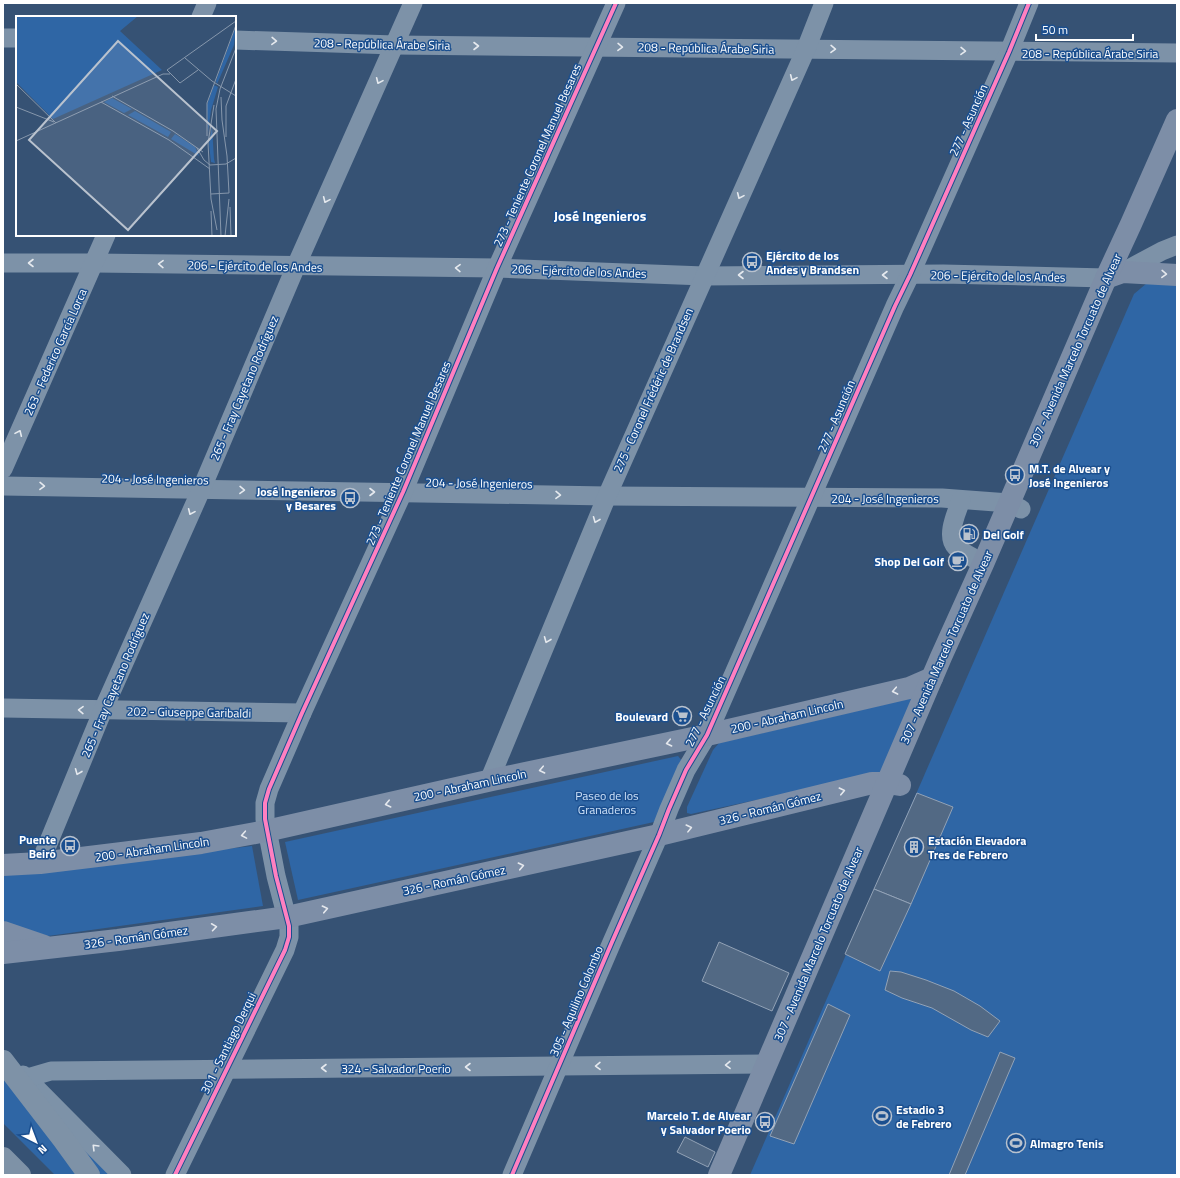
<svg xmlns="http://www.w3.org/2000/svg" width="1180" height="1178" viewBox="0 0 1180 1178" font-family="'Titillium Web',sans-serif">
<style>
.green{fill:#2f66a5}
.building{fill:#526984;stroke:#92a2b6}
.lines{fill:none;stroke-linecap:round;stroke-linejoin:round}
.minor{stroke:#7d92a8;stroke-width:19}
.major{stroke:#7d8ea7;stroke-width:22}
.highway{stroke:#7e92a7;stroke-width:22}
.cycleway-casing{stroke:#1b4f8f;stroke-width:6}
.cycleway{stroke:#ff80c0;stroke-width:4}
.oneway{stroke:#e5e9ee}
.oneway2{stroke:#e5e8ed}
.labels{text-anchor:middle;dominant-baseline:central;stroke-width:3;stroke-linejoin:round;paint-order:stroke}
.street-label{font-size:12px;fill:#fff;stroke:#1b4f8f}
.poi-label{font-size:12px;font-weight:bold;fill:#fff;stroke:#1b4f8f;text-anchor:start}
.park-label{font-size:12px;fill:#cfe3fa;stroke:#1b4f8f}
.quarter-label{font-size:14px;font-weight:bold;fill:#fff;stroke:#1b4f8f}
.inset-road{fill:none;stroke:#8697ac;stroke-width:1}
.view{fill:#b9c2ce;fill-opacity:0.15;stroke:#b9c2ce;stroke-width:2}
.inset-edge{fill:none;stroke:#fff;stroke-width:2}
</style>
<rect width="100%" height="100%" fill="#365274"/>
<g class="green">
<polygon points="1147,283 1177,284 1177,1175 750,1175 1134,294"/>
<polygon points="912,698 882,773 691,814 687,813 687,807 713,750 719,743"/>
<polygon points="678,756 684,763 654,822 298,900 285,842"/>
<polygon points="252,846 263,906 48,936 3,923 3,875"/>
<polygon points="3,1074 81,1175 55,1175 3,1123"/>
<polygon points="52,1114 113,1175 98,1175"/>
</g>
<g class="building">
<polygon points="917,793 953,807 911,904 874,889"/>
<polygon points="874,889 911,904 880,971 845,954"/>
<polygon points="719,942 789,973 772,1011 702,981"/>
<polygon points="890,971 901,972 926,980 954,991 980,1006 1000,1021 988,1037 971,1030 932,1008 902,998 885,990"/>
<polygon points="828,1004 850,1015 794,1144 770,1136"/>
<polygon points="1000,1052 1015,1058 965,1175 949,1175"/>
<polygon points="685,1137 715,1152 708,1167 677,1152"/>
</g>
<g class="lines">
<g class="minor">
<polyline points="201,17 207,3"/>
<polyline points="3,38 17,38"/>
<polyline points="235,40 395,45 1177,53"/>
<polyline points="3,263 94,263 497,268 704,276 943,274 1106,278"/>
<polyline points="1123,272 1162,251 1177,245"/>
<polyline points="3,469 106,235"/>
<polyline points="3,486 607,496 942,498 1009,503 1021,509"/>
<path d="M961 500C957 512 945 536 956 547 964 553 974 558 983 564"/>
<polyline points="3,708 302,713"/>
<polyline points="489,781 607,496 806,49 824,3"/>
<polyline points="40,863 103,710 201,490 296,266 413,3"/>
<polyline points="23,1075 122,1175"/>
<polyline points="27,1078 51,1071 767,1064"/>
<polyline points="175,1175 285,950 289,937 289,926 276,876 265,819 265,803 269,789 302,713 403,492 497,268 616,3"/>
<polyline points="512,1175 612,942 659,835 669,809 686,770 707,735 895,306 910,275 1009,52 1029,3"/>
</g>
<g class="major">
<polyline points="1106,278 1123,272 1177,275"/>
<polyline points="3,865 40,863 122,853 201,843 266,831 492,780 707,735 909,688 932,678"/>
<polyline points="3,932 44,946"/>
<polyline points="3,953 118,940 287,917 659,835 872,783 887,783 900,785"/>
<polyline points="719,1175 941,657 983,564 1106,278 1131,224 1177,120"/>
</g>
<g class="highway">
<polyline points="3,1061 63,1139 89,1175"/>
<polyline points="3,1158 20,1175"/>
</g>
<defs>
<g id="cycleway">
<polyline points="175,1175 285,950 289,937 289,926 276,876 265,819 265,803 269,789 302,713 403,492 497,268 616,3"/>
<polyline points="512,1175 612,942 659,835 669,809 686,770 707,735 895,306 910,275 1009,52 1029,3"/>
</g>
</defs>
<use href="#cycleway" class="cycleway-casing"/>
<use href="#cycleway" class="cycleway"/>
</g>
<defs><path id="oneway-chevron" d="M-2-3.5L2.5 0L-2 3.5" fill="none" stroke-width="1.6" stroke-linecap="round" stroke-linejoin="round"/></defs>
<g class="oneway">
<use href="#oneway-chevron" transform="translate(274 41) rotate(2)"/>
<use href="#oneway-chevron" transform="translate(476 46)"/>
<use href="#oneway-chevron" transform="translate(620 47) rotate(1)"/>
<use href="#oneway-chevron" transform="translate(833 49) rotate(1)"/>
<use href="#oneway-chevron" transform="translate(963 51) rotate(1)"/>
<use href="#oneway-chevron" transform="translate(793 78) rotate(114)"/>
<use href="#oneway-chevron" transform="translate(379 81) rotate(114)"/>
<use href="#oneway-chevron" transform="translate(740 196) rotate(114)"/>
<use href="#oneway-chevron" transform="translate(326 200) rotate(114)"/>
<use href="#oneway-chevron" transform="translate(31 263) rotate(-180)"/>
<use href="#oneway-chevron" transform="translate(161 264) rotate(-179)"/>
<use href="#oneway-chevron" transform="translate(458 268) rotate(-179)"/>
<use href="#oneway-chevron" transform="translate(741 275) rotate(180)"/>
<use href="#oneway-chevron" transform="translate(885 275) rotate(180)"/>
<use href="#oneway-chevron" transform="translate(19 433) rotate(-66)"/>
<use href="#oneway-chevron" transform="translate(42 486) rotate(1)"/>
<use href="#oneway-chevron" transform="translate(242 490) rotate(1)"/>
<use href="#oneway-chevron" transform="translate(372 492)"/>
<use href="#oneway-chevron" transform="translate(558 495) rotate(1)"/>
<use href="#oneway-chevron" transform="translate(191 512) rotate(114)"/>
<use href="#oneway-chevron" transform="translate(596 520) rotate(112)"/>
<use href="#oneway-chevron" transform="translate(547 640) rotate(112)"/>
<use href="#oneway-chevron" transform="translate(81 710) rotate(-179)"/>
<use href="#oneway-chevron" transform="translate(78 772) rotate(112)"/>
<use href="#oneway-chevron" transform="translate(728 1065) rotate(179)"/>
<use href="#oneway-chevron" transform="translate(598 1066) rotate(179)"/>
<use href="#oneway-chevron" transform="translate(468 1067) rotate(180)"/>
<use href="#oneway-chevron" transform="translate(324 1068) rotate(180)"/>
<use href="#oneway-chevron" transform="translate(95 1147) rotate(-135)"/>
</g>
<g class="oneway2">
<use href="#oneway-chevron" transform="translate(1164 274) rotate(2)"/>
<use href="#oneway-chevron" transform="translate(895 691) rotate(169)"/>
<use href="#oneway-chevron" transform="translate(669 743) rotate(168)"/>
<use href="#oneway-chevron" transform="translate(542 770) rotate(168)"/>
<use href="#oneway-chevron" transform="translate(842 791) rotate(-13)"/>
<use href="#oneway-chevron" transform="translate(388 804) rotate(167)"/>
<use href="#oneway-chevron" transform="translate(689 828) rotate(-14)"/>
<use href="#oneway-chevron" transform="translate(244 835) rotate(170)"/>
<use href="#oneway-chevron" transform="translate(521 866) rotate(-12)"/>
<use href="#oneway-chevron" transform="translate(325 909) rotate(-12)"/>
<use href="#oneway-chevron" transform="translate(214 927) rotate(-8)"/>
</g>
<defs>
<symbol id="bus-ring" viewBox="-11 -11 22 22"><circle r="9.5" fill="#1b4f8f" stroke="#b9c2ce" stroke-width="1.5"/><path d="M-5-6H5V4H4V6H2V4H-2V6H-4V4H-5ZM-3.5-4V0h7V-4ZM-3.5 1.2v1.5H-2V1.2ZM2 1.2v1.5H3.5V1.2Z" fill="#b9c2ce"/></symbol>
<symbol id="fuel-ring" viewBox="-11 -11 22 22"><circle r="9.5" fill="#1b4f8f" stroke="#b9c2ce" stroke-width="1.5"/><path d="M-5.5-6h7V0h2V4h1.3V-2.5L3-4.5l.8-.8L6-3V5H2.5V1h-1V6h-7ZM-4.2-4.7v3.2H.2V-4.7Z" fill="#b9c2ce"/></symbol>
<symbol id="cafe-ring" viewBox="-11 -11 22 22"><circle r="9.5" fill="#1b4f8f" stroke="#b9c2ce" stroke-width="1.5"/><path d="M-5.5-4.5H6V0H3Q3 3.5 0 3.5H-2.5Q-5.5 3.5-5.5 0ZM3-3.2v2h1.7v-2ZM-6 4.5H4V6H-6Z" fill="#b9c2ce"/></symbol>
<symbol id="supermarket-ring" viewBox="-11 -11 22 22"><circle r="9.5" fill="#1b4f8f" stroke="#b9c2ce" stroke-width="1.5"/><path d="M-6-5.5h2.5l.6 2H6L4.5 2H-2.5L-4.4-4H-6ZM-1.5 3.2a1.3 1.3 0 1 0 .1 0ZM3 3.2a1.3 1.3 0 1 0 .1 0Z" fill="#b9c2ce"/></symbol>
<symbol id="building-ring" viewBox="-11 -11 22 22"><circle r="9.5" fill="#1b4f8f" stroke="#b9c2ce" stroke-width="1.5"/><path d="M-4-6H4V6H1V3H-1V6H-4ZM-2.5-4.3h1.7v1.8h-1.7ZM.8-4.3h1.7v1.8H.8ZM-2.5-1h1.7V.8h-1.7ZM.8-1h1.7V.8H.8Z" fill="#b9c2ce"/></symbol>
<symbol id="stadium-ring" viewBox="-11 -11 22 22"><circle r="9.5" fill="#1b4f8f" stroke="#b9c2ce" stroke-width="1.5"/><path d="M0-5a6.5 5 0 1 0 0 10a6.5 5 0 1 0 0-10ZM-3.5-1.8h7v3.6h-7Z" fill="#b9c2ce"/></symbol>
</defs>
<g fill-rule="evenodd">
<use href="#bus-ring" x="741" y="251" width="22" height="22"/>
<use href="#bus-ring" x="1004" y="464" width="22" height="22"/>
<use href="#bus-ring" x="339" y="487" width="22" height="22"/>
<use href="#fuel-ring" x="958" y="523" width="22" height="22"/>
<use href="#cafe-ring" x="947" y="550" width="22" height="22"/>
<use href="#supermarket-ring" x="671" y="705" width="22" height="22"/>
<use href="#bus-ring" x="59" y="835" width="22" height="22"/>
<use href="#building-ring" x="903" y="836" width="22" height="22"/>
<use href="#stadium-ring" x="871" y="1105" width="22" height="22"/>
<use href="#bus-ring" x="754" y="1111" width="22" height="22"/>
<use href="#stadium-ring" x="1005" y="1132" width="22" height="22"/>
</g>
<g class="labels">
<g class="street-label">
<text transform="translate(382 44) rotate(1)">208 - República Árabe Siria</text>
<text transform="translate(706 48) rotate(1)">208 - República Árabe Siria</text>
<text x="1090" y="53">208 - República Árabe Siria</text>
<text transform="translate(968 120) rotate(-66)">277 - Asunción</text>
<text transform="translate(537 155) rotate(-66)">273 - Teniente Coronel Manuel Besares</text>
<text transform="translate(255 266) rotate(1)">206 - Ejército de los Andes</text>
<text transform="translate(579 271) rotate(2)">206 - Ejército de los Andes</text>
<text transform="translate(998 276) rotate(1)">206 - Ejército de los Andes</text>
<text transform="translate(1075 350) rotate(-66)">307 - Avenida Marcelo Torcuato de Alvear</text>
<text transform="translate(55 352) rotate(-66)">263 - Federico García Lorca</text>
<text transform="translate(244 388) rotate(-67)">265 - Fray Cayetano Rodríguez</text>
<text transform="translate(653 390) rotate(-66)">275 - Coronel Frédéric de Brandsen</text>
<text transform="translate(836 416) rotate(-67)">277 - Asunción</text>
<text transform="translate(408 453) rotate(-67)">273 - Teniente Coronel Manuel Besares</text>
<text transform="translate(155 479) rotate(1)">204 - José Ingenieros</text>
<text transform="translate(479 483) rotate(1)">204 - José Ingenieros</text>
<text x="885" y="498">204 - José Ingenieros</text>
<text transform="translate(946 647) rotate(-66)">307 - Avenida Marcelo Torcuato de Alvear</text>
<text transform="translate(115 685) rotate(-67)">265 - Fray Cayetano Rodríguez</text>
<text transform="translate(705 711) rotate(-64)">277 - Asunción</text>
<text transform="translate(189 712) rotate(1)">202 - Giuseppe Garibaldi</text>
<text transform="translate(787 716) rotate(-13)">200 - Abraham Lincoln</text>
<text transform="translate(470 785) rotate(-12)">200 - Abraham Lincoln</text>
<text transform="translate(770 808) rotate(-14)">326 - Román Gómez</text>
<text transform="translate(152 849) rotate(-8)">200 - Abraham Lincoln</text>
<text transform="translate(454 880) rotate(-12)">326 - Román Gómez</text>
<text transform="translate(136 937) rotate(-8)">326 - Román Gómez</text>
<text transform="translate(818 944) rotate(-67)">307 - Avenida Marcelo Torcuato de Alvear</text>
<text transform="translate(576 1001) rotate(-67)">305 - Aquilino Colombo</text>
<text transform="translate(228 1043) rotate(-64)">301 - Santiago Derqui</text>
<text x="396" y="1068">324 - Salvador Poerio</text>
</g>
<g class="poi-label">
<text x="766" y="255">Ejército de los<tspan x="766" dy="14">Andes y Brandsen</tspan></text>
<text x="1029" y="468">M.T. de Alvear y<tspan x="1029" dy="14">José Ingenieros</tspan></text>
<text x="336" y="491" text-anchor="end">José Ingenieros<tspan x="336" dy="14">y Besares</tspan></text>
<text x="983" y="534">Del Golf</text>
<text x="944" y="561" text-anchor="end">Shop Del Golf</text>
<text x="668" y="716" text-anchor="end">Boulevard</text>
<text x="56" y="839" text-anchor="end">Puente<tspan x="56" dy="14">Beiró</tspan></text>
<text x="928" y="840">Estación Elevadora<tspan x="928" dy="14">Tres de Febrero</tspan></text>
<text x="896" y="1109">Estadio 3<tspan x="896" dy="14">de Febrero</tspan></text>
<text x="751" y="1115" text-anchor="end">Marcelo T. de Alvear<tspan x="751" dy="14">y Salvador Poerio</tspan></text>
<text x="1030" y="1143">Almagro Tenis</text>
</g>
<g class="park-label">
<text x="607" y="795">Paseo de los<tspan x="607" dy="14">Granaderos</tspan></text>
</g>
<g class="quarter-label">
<text x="600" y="215">José Ingenieros</text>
</g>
</g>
<g transform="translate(16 16)">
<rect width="220" height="220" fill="#365274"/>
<path d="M0 0H122L104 15 146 54 37 103 0 66ZM220 10 218 29 201 68 200 65ZM198 69 202 71 195 94 192 116 191 89ZM96 82 116 93 108 97 88 86ZM119 95 155 116 152 121 112 99ZM196 111 198 143 199 147 195 146 193 128ZM159 118 179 131 183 140 155 123Z" fill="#2f66a5"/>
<path class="inset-road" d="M169 42 196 65 220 80M182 54 164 67 151 54 220 5M0 68 40 107M96 80 157 115 187 136M205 81 206 104 211 140M85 86 153 124 194 153M0 91 38 106M191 120V87L220 9M210 121V90L220 63M0 125 147 58H154M192 127 195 183M192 127 198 89M181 132 188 144 194 149 210 148 220 142M195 178 213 177 211 140M195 183 201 214M214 191 215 220M195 195 196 220M205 220 200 93 204 73 220 32M209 220 213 183"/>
<path class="view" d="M102 25 201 115 112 214 13 124Z"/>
<rect width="220" height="220" class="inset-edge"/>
</g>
<rect width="1180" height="1178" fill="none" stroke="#ffffff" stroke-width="8"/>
<g transform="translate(36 1142) rotate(138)" stroke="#1b4f8f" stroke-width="3" paint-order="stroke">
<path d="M0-3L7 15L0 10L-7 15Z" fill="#ffffff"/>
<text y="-6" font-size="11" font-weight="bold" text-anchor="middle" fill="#ffffff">N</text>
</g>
<path d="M1036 34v6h97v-6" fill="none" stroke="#ffffff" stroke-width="2"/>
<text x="1042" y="34" font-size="12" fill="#ffffff" stroke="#1b4f8f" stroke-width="3" paint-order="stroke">50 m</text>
</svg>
